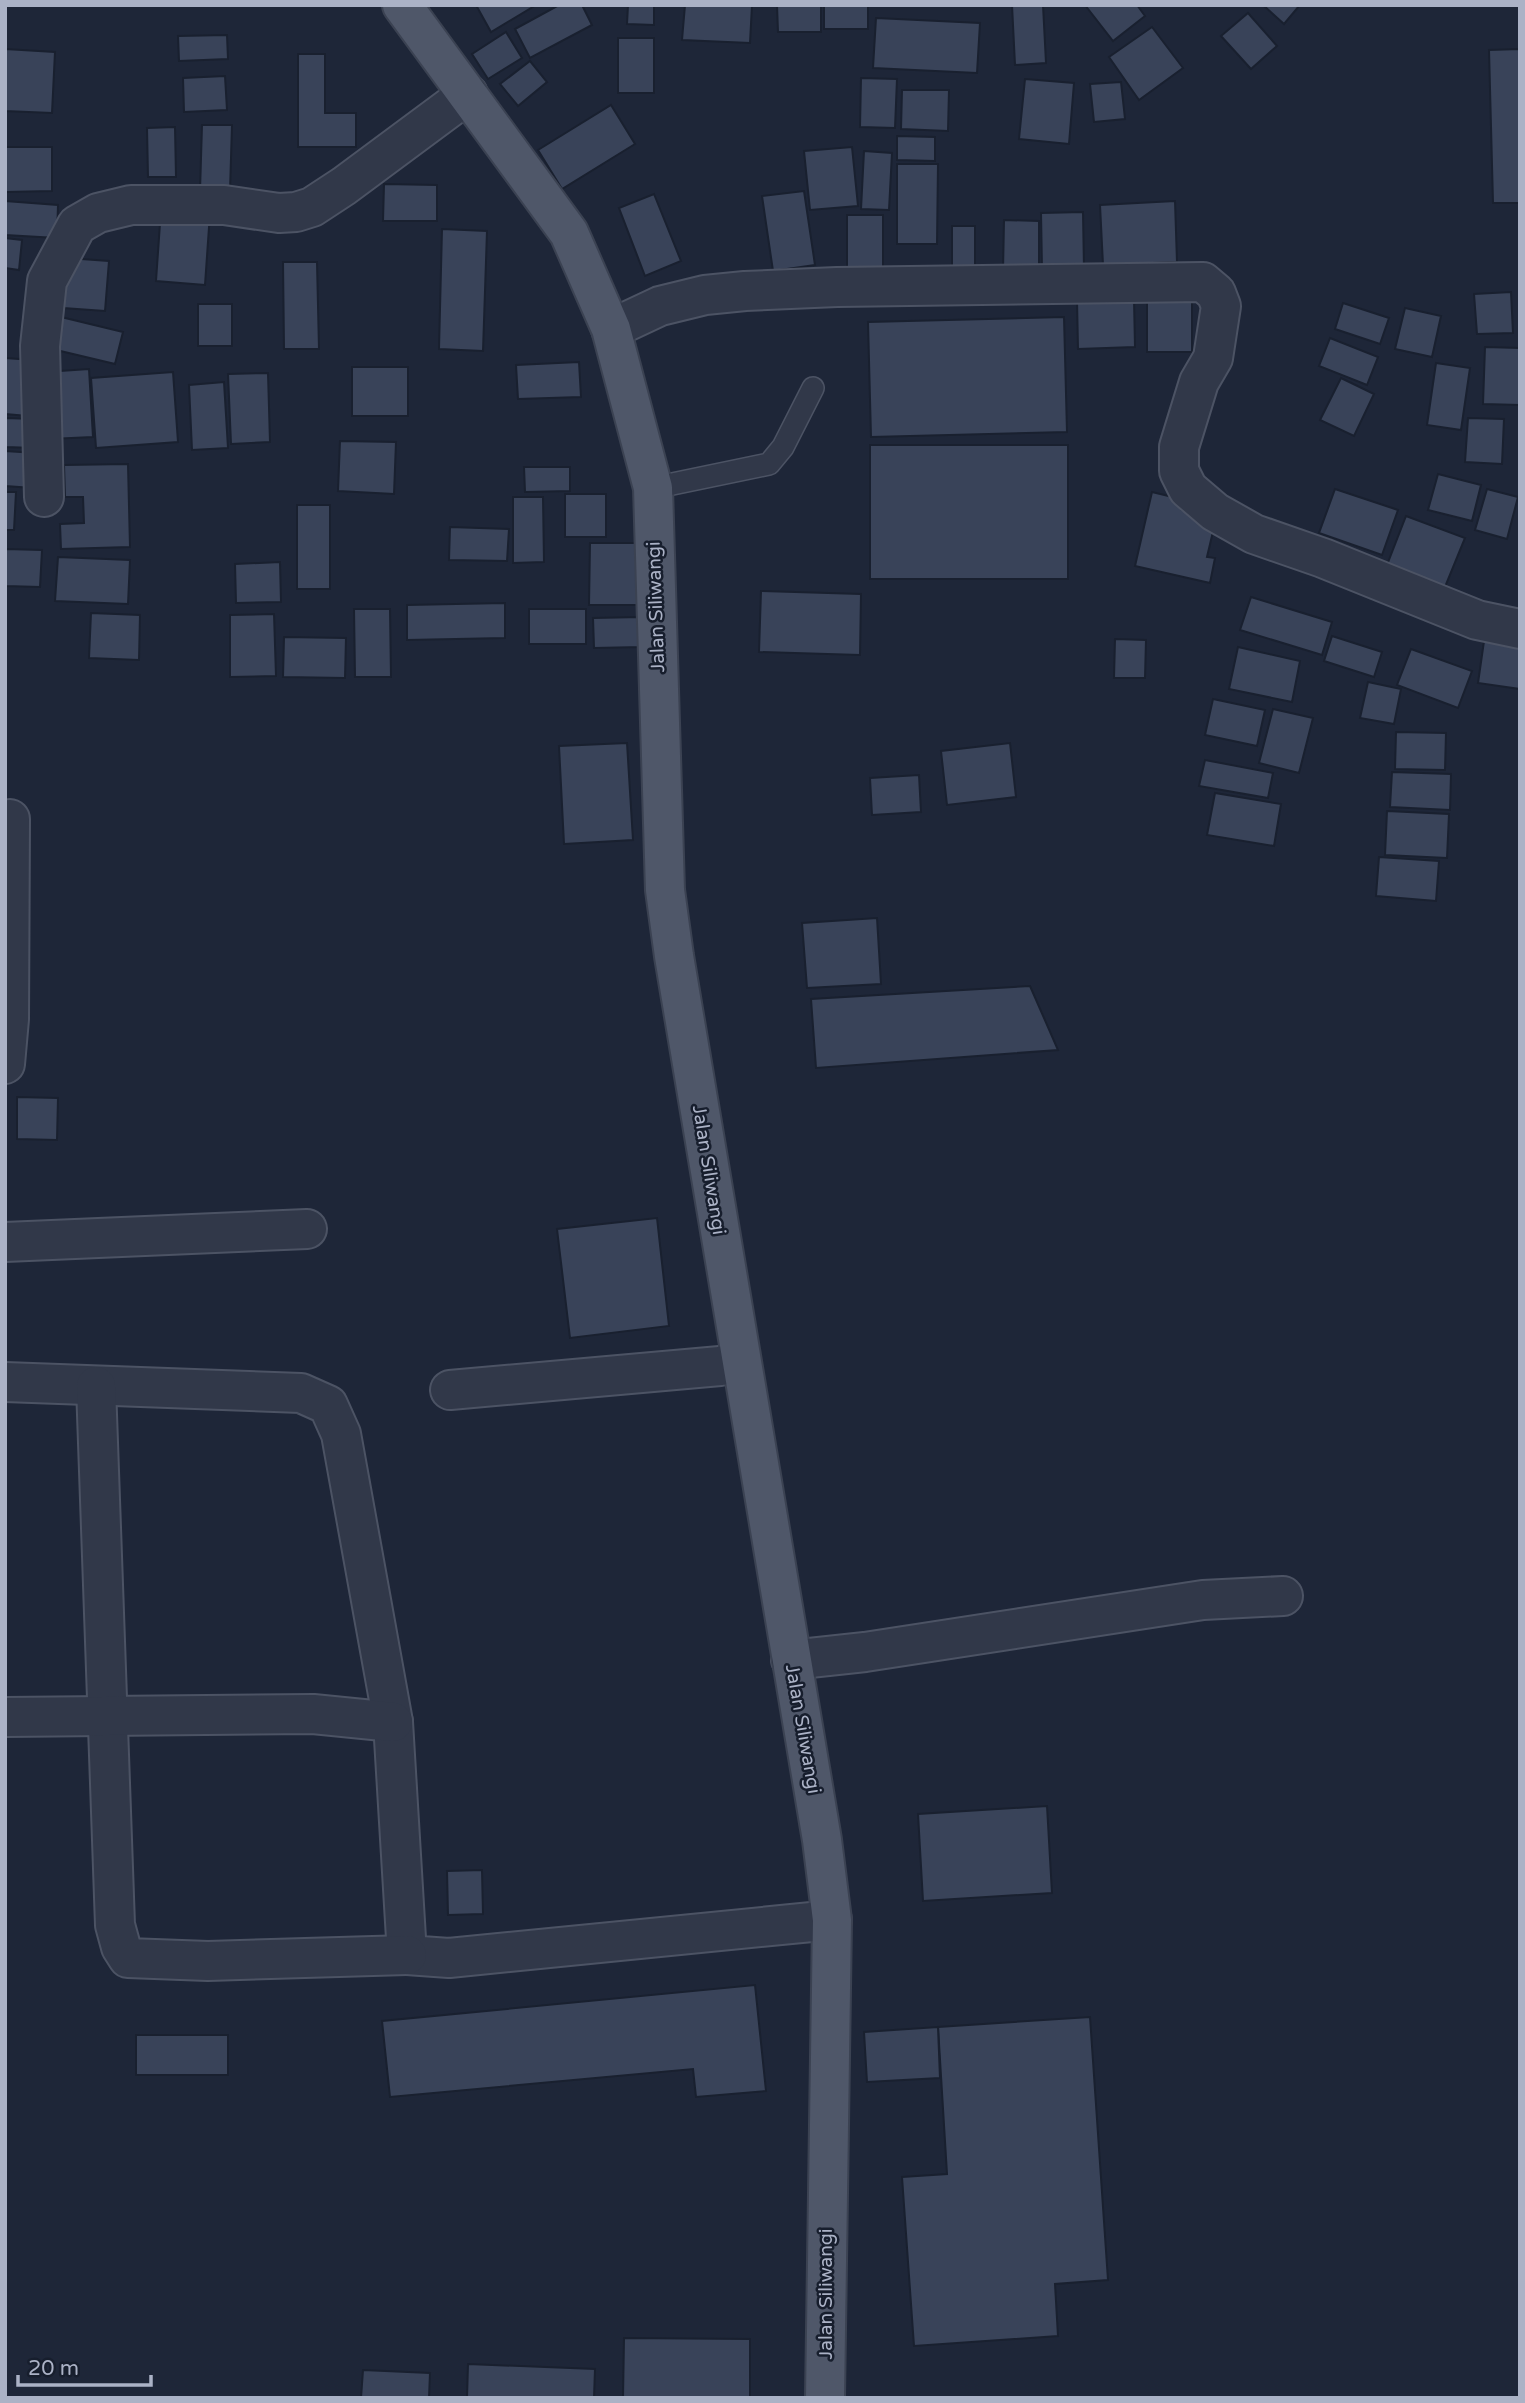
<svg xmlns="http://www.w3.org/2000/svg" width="1525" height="2403" viewBox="0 0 1525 2403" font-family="'Varela Round',sans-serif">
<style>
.building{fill:#394359;stroke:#19202f;stroke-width:2}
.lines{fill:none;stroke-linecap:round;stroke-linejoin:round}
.lane-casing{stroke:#4c5364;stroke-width:24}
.street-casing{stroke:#4c5364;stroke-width:42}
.primary-casing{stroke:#3b4252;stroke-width:42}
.lane{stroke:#313849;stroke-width:21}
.street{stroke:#313849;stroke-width:38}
.primary{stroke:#4f5769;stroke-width:38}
.labels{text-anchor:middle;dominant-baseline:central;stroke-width:5;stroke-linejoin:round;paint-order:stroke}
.street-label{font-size:19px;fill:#abb2c6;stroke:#171e2d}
</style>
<rect width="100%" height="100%" fill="#1e2638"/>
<g class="building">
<polygon points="476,5 536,5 491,32"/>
<polygon points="559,5 582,5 592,25 530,58 515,29"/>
<polygon points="628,5 654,5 654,25 627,24"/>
<polygon points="685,5 752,5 750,43 682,40"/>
<polygon points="777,5 821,5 821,32 778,32"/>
<rect x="824" y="5" width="44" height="24"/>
<polygon points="1012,5 1043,5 1046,63 1015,65"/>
<polygon points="1085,5 1137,5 1145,16 1113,41"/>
<polygon points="1263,5 1300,5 1284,24"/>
<polygon points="1248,13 1277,46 1251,69 1221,36"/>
<polygon points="876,18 980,23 977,73 873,68"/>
<polygon points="1152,27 1183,68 1139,100 1109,57"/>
<polygon points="506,32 522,58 488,79 472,54"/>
<polygon points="227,35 228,59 179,61 178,36"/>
<rect x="618" y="38" width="36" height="55"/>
<polygon points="5,49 55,52 52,113 5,111"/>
<polygon points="1520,49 1520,203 1493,203 1489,50"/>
<polygon points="298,54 325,54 325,113 356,113 356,147 298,147"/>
<polygon points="530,61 547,82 518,106 500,84"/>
<polygon points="225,76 227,110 184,112 183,78"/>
<polygon points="861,78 897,79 895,128 860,127"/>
<polygon points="1025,79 1074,83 1069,144 1019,139"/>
<polygon points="1121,82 1125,119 1094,122 1090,84"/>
<polygon points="902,90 949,90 948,131 901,129"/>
<polygon points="611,105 635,144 562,189 538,150"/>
<polygon points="202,125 232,125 230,191 200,191"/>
<polygon points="175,127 176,177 148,177 147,128"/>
<polygon points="897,136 935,137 935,161 897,160"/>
<polygon points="5,147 52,147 52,191 5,192"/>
<polygon points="852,147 858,206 810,210 804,151"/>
<polygon points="864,151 892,153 889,210 861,209"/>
<polygon points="897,164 938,164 937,244 897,244"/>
<polygon points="384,184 437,185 437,221 383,221"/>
<polygon points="804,191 815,265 773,271 762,196"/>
<polygon points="654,194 681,261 645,276 619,208"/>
<polygon points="5,201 58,205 57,238 5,235"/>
<polygon points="1175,201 1177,262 1103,265 1100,205"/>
<polygon points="161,209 210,213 205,285 156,281"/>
<polygon points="1083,212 1084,269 1042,270 1041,213"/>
<rect x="847" y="215" width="36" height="58"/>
<polygon points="1004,220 1039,221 1039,271 1003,271"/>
<rect x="952" y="226" width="23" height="45"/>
<polygon points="442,229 487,231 483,351 439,349"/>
<polygon points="5,238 22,240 19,270 5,268"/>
<polygon points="67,258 109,261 105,311 63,308"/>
<polygon points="283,262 317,262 319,349 284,349"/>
<polygon points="1511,292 1513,333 1477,334 1474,294"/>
<polygon points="1134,299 1135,347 1078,349 1077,300"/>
<rect x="1147" y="300" width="45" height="52"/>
<polygon points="1343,303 1389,318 1380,344 1335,329"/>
<rect x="198" y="304" width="34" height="42"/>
<polygon points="1405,308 1441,316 1432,357 1395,349"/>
<polygon points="61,317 123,332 115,364 52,349"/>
<polygon points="1064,317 1067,432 871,437 868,322"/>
<polygon points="1330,338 1378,357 1367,385 1319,366"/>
<polygon points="1485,347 1520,348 1520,405 1483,404"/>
<polygon points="5,358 33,360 28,416 5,414"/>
<polygon points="579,362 581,397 518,399 516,365"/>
<polygon points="1436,363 1470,368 1461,430 1427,425"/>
<rect x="352" y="367" width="56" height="49"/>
<polygon points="89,369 93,437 50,439 45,372"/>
<polygon points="173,372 178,442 96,448 91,378"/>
<polygon points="268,373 270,442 231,444 228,374"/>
<polygon points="1341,378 1374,394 1354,436 1320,420"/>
<polygon points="224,382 228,448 192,450 189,385"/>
<polygon points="5,418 35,419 34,448 5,447"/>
<polygon points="1468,418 1504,419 1502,464 1465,462"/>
<polygon points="340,441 396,442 394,494 338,491"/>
<rect x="870" y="445" width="198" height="134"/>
<polygon points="5,451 36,453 33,488 5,486"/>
<polygon points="128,464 130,547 61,549 60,524 84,523 83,497 65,497 64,465"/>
<polygon points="524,467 570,467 570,491 525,492"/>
<polygon points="1438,474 1481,485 1472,521 1428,510"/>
<polygon points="1335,489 1398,510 1382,555 1319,533"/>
<polygon points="1487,489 1518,497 1507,539 1475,530"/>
<polygon points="5,492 16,492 14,530 5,530"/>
<polygon points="1152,492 1185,500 1182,510 1216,519 1207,557 1215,558 1210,583 1135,566"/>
<rect x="565" y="494" width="41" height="43"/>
<polygon points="513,497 543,497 544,562 513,563"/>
<rect x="297" y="505" width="33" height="84"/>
<polygon points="1406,516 1465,538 1445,587 1387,565"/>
<polygon points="450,527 509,529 507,561 449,560"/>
<polygon points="590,543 643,543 642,605 589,605"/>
<polygon points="5,549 42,550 40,587 5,586"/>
<polygon points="58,557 130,560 128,604 55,601"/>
<polygon points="280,562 281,602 236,603 235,564"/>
<polygon points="761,591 861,594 860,655 759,652"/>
<polygon points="1251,597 1332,622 1322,655 1240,630"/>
<polygon points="505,603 505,638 407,640 407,605"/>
<polygon points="354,609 390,609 391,677 355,677"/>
<rect x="529" y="609" width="57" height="35"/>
<polygon points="91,613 140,615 139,660 89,658"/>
<polygon points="274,614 276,676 230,677 230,615"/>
<polygon points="641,617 642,647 594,648 593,618"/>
<polygon points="1485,634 1520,639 1520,689 1478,683"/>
<polygon points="1332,636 1382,652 1374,677 1324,661"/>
<polygon points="284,637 346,638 345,678 283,677"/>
<polygon points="1115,639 1146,640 1145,678 1114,678"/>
<polygon points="1238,647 1300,661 1292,702 1229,689"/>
<polygon points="1411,649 1472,671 1458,708 1397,685"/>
<polygon points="1368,682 1401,689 1394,724 1360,718"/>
<polygon points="1213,699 1265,710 1257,746 1205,735"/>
<polygon points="1273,709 1313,718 1299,773 1259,763"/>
<polygon points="1396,732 1446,733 1445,770 1395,769"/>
<polygon points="627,743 633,840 564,844 559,746"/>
<polygon points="1010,743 1016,797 947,805 941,751"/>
<polygon points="1205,760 1273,773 1268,798 1199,786"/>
<polygon points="1392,772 1451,774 1450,810 1390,807"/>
<polygon points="919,775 921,812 872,815 870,778"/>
<polygon points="1215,793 1281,804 1274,846 1207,835"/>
<polygon points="1387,811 1449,814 1447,858 1385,855"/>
<polygon points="1379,857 1439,861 1436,901 1376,896"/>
<polygon points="877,918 881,984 807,988 802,923"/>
<polygon points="1030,986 1058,1050 816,1068 811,999"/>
<polygon points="17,1097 58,1098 57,1140 17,1139"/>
<polygon points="657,1218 669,1326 570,1338 557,1229"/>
<polygon points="1047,1806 1052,1893 923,1901 918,1814"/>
<polygon points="482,1870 483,1914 448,1915 447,1871"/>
<polygon points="755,1985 766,2091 696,2097 693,2069 390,2097 382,2021"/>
<polygon points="1090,2017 1108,2280 1055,2284 1058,2336 914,2346 902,2177 947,2174 938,2027"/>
<polygon points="938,2027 940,2078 867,2082 864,2032"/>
<rect x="136" y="2035" width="92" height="40"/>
<polygon points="624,2338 750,2339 750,2398 623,2398"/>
<polygon points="468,2364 595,2369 594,2398 467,2398"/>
<polygon points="363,2370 430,2373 429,2398 361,2398"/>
</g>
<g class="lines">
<defs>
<polyline id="lane" points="653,488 769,464 783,447 813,388"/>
<g id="street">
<polyline points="611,329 660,306 705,295 745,291 837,287 1203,282 1216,293 1221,306 1213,358 1199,382 1179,447 1179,471 1188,489 1215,512 1254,534 1323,558 1477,620 1520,629"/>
<polyline points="44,497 40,346 47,281 77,225 98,213 131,205 224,205 279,213 296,212 312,207 344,186 468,94"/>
<polyline points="5,1064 9,1019 10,819"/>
<polyline points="5,1242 307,1229"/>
<polyline points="5,1382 301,1393 328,1405 341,1434 393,1722 407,1955 449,1958 832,1920"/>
<polyline points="96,1386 115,1925 121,1947 128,1958 208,1961 407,1955"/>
<polyline points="450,1390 720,1366 740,1362"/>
<polyline points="791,1660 865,1652 1203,1600 1283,1596"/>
<polyline points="5,1717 313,1714 393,1722"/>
</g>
<polyline id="primary" points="402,5 569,233 611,329 653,488 665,890 674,956 822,1840 832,1920 825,2398"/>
</defs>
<use href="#lane" class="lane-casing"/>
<use href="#street" class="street-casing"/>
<use href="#primary" class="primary-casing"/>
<use href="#lane" class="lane"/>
<use href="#street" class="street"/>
<use href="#primary" class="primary"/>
</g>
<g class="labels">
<g class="street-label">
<text transform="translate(656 607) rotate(-92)">Jalan Siliwangi</text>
<text transform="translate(709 1170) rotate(81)">Jalan Siliwangi</text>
<text transform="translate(803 1729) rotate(80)">Jalan Siliwangi</text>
<text transform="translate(826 2294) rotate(-90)">Jalan Siliwangi</text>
</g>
</g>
<rect width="1525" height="2403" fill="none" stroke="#abb2c6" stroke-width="14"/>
<path d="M18 2375v10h133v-10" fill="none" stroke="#abb2c6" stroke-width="3.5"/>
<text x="28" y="2375" font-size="21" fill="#abb2c6" stroke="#171e2d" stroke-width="5" paint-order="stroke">20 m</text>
</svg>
